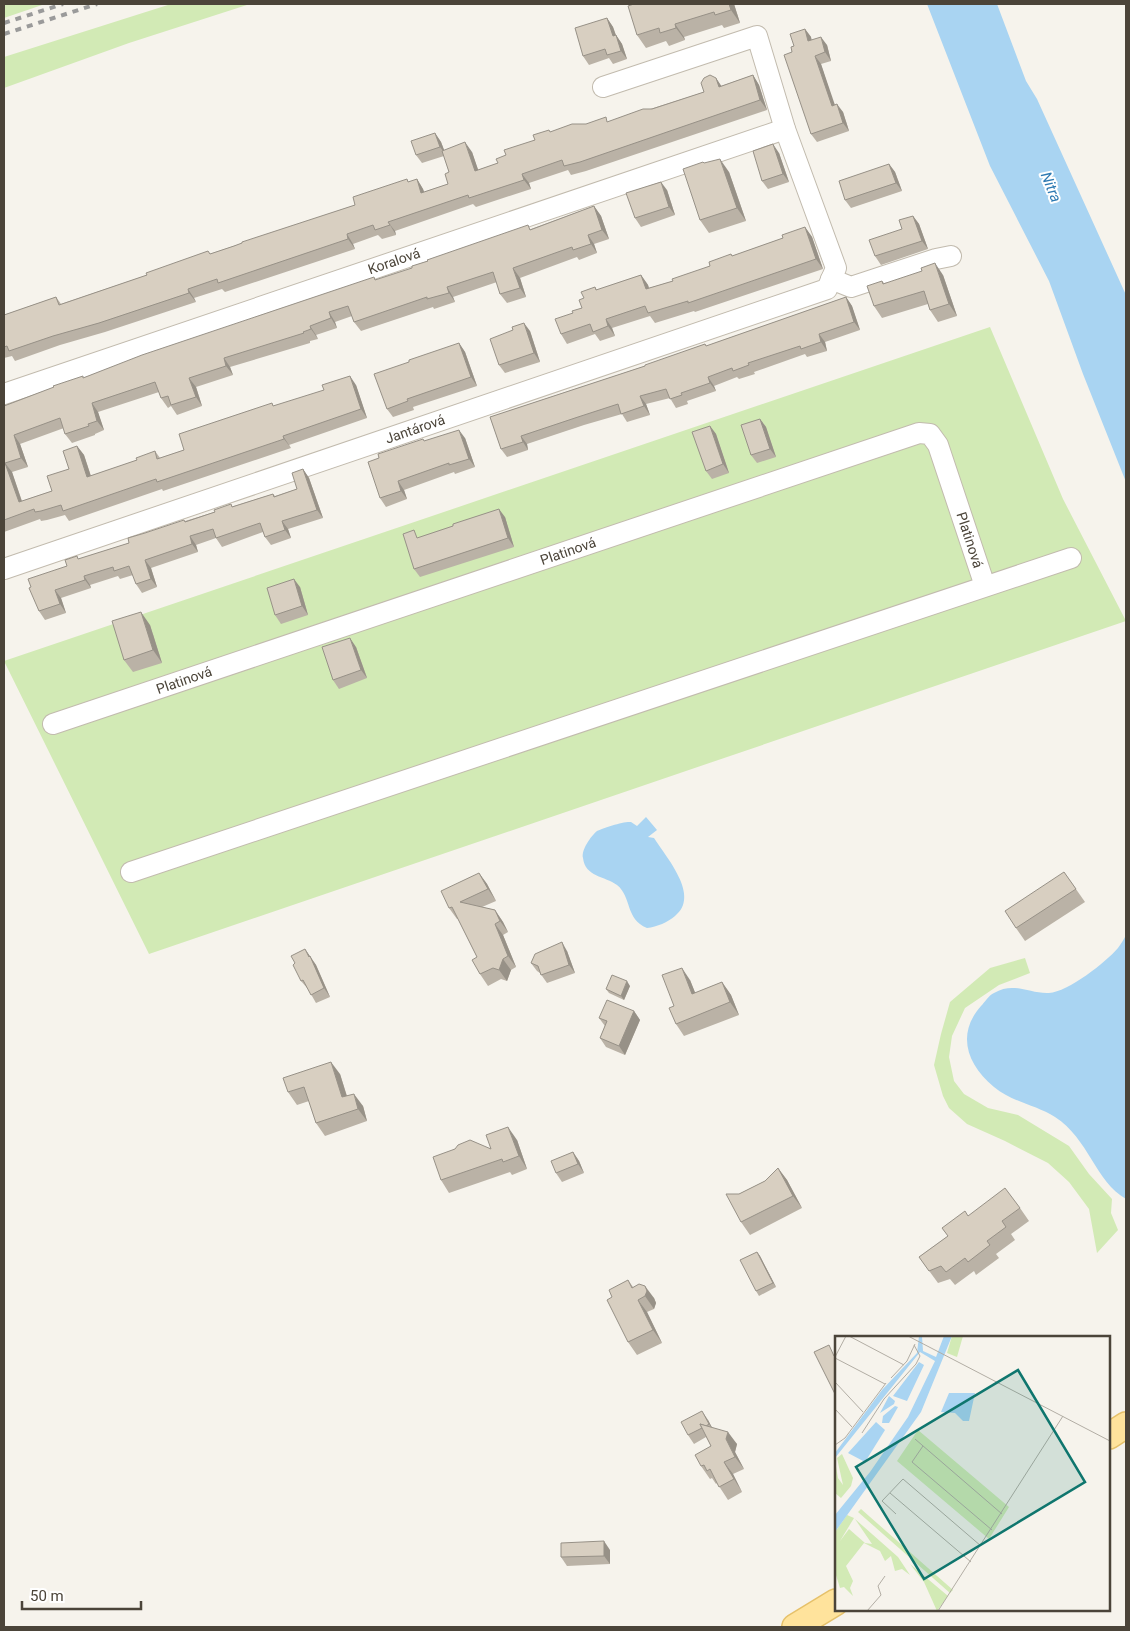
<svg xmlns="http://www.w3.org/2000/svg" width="1130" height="1631" viewBox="0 0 1130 1631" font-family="Roboto,sans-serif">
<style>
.green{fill:#d2eab5}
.water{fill:#a9d4f2}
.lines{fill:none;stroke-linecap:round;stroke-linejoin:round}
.minor-casing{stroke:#c2bbae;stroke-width:22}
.major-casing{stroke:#e6c16a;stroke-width:28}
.minor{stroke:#fff;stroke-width:20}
.major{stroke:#ffe39c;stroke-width:25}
.rail{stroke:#9a9a9a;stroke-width:4;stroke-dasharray:6 6;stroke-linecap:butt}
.wall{fill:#bab2a6}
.shaded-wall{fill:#979187}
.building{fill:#d8cfc1;stroke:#979187}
.labels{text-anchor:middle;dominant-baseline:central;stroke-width:4;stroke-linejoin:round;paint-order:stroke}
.street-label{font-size:14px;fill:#4b4439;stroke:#fff}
.water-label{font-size:15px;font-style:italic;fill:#2e7ab2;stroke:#fff}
.inset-road{fill:none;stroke:#b2ada4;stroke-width:1}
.view{fill:#0f766e;fill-opacity:0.15;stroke:#0f766e;stroke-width:2.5}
.inset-edge{fill:none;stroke:#4b4439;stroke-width:2.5}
</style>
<rect width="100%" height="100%" fill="#f6f3ec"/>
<g class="green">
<polygon points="4,4 45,4 4,18"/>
<polygon points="171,4 250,4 129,43 4,88 4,57"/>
<polygon points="990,327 1063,499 1126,621 149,954 4,661"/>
<polygon points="1025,958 1030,973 999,985 965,1008 952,1036 949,1057 954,1081 964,1094 988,1108 1018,1115 1069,1146 1089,1174 1112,1199 1111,1213 1118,1230 1097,1253 1089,1209 1069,1182 1048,1163 1005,1141 967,1124 949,1108 943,1096 934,1065 941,1034 950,1002 990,968"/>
</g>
<g class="water">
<polygon points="927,4 997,4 1026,81 1037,99 1126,295 1126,482 1083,374 1049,281 990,166"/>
<path d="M646 817 657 830 648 837 654 838C666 857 701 896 675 916 668 922 657 927 647 928 625 919 632 897 617 885 605 876 585 877 583 858 581 850 591 836 597 831 603 828 624 821 631 822 633 823 635 825 637 826Z"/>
<path d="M1126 935V1199C1095 1181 1089 1139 1055 1117 1036 1105 1012 1102 994 1087 967 1065 956 1034 981 1006 985 1002 989 995 994 993 1014 981 1029 994 1049 993 1068 992 1106 962 1118 948 1121 944 1124 939 1126 935Z"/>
</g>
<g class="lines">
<defs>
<g id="minor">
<polyline points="831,279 851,287 936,259 951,256"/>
<polyline points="4,394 785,129"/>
<polyline points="4,569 827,289 836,268 785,129 757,36 603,87"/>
<polyline points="53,724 919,433 930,434 938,445 985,586"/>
<polyline points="131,872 1071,558"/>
</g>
<g id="major">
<polyline points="1109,1436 1126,1425"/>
<polyline points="795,1627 836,1602"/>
</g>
</defs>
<use href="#minor" class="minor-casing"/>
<use href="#major" class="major-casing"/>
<use href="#minor" class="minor"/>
<use href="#major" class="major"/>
<g class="rail">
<polyline points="4,23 63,4"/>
<polyline points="4,34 97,4"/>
</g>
</g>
<g class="wall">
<polygon points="734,4 740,23 724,28 722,25 684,37 685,40 669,46 666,41 646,48 637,35"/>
<polygon points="607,18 613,27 616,35 622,44 627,59 613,64 609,58 589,65 583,56"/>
<polygon points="805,29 811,37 811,40 827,45 831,61 821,64 834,105 843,112 849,131 817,142 811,134 792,52 794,46"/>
<polygon points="753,75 759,85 767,110 586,171 571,175 568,170 529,183 531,189 476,207 473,204 395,231 396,235 382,239 378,235 353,244 355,249 225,292 222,289 194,298 196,302 105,332 60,345 15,361 12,356 4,358 4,315 56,297 61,304 147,275 208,251 210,254 355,205 417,179 423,189 424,192 448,184 449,172 444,156 422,163 416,155 435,133 441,142 444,150 472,152 478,170 498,163 506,155 550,132 609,122 704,92 716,78 721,86"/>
<polygon points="779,153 789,182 768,189 762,181"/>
<polygon points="703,162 704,163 729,172 746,221 709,233 700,220"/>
<polygon points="889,164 895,172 902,191 851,208 845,200"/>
<polygon points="667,190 675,215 641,227 635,218"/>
<polygon points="594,206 601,216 609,239 594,244 597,253 579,260 577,257 520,278 526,297 507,303 500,294 497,282 453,297 455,302 434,309 433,307 361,331 354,322 352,316 335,322 337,328 316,335 318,339 310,341 310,343 230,367 233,375 196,387 202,406 177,415 171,406 168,408 161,398 159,392 98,412 104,430 95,434 95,435 72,443 65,434 64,428 20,444 28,467 12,472 22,501 52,491 69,469 77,446 84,455 91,476 137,460 155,451 160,458 184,450 274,406 356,385 367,418 289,445 291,448 163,491 162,489 69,521 65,515 47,520 41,521 40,519 4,532 4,406 84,378 531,229"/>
<polygon points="913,216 919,224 928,249 881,265 875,256 902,229"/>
<polygon points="805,227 812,237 823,269 695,312 694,311 655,323 650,316 612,328 615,336 600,341 595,334 567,344 561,334 573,313 582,308 584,298 595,287 597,290 641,275 648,285 649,288 673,281 710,266 731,254 732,256 783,238"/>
<polygon points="943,275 957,316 938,322 930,310 928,304 882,318 874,306 882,281 884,283"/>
<polygon points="846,297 852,306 860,330 825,342 827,351 807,357 805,354 754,372 755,374 739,379 737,377 714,386 716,391 687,401 688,404 676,408 670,398 646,404 650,415 627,422 622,414 584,425 527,444 528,450 507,457 501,449 490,417 645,366 705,344 706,346"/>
<polygon points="530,331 540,362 505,373 499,365"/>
<polygon points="459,343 465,352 477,386 413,407 414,410 393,417 387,409"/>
<polygon points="760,419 766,427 776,457 757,463 751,455"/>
<polygon points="710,426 716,434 729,473 712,479 706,471"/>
<polygon points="465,438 475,467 455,474 454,472 404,490 407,499 386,507 380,498 425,441"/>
<polygon points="303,469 309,478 323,518 288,529 291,538 271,545 265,537 263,532 222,547 216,538 196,545 198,552 151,568 157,587 142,593 136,584 133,575 120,579 118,576 90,585 91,588 61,598 66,613 45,620 39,611 31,587 79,559 129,543 185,521 273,494 275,496 297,489"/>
<polygon points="505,517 514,547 420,577 414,569 419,538 453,526"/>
<polygon points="300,587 308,615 281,624 275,615"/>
<polygon points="150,625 162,663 133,672 124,660"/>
<polygon points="356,647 367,678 339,689 333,680"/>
<polygon points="1064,872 1085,902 1025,941 1016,928"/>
<polygon points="479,873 487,884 496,901 482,907 495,910 503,922 508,932 503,935 516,967 511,970 507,981 501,979 488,986 480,974 477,957 458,919 457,919 449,908"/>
<polygon points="305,949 316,965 330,997 316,1003 308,989 301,981 295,963"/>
<polygon points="567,951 575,973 547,983 540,973 537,971 531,963"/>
<polygon points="690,980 695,993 722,982 731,995 739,1015 684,1036 676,1024 674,1006"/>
<polygon points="630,986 624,1000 609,993 606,989"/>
<polygon points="634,1011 640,1020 625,1055 606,1047 600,1038 605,1026 599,1018"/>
<polygon points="340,1074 347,1096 363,1106 367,1121 325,1136 316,1123 309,1101 297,1105 288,1092"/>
<polygon points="517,1140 527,1169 512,1175 510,1172 449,1193 441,1180 491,1149"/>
<polygon points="573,1152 579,1161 584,1173 562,1182 556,1173"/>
<polygon points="778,1168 787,1180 802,1208 750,1235 741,1222 739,1194 765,1181"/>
<polygon points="1020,1208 1029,1221 1011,1234 1015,1240 996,1254 999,1258 976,1275 974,1271 955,1285 950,1279 938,1283 919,1257 948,1236 942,1228 968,1216"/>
<polygon points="757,1252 760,1256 776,1287 759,1296 756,1291"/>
<polygon points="628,1280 633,1287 654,1298 656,1303 654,1309 647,1312 662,1343 637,1355 628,1342 612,1297"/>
<polygon points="708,1420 712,1428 737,1444 735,1452 744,1469 733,1474 742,1492 728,1500 717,1483 716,1484 712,1478 710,1479 701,1466 711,1446 706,1437 694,1444 688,1435"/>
<polygon points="610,1550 610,1564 567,1566 561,1557"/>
</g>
<g class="shaded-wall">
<polygon points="729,4 734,4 740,23 731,10"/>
<polygon points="607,18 613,27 619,45 613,36"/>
<polygon points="675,24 684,37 685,40 676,28"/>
<polygon points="805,29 811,37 814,49 808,41"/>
<polygon points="616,35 622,44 627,59 621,51"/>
<polygon points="821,37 827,45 831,61 825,52"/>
<polygon points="815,56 821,64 838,114 832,106"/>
<polygon points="753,75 759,85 767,110 760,100"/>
<polygon points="716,78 722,87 719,87"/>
<polygon points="837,104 843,112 849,131 843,123"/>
<polygon points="435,133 441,142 446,155 440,147"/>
<polygon points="465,142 472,152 482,181 475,171"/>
<polygon points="773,144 779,153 789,182 783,174"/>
<polygon points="720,159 729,172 746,221 737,208"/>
<polygon points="889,164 895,172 902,191 896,183"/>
<polygon points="522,174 529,183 531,189 524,180"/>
<polygon points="417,179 423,189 428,203 421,193"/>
<polygon points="661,182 667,190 675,215 669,207"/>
<polygon points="594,206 601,216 609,239 602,230"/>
<polygon points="913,216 919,224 928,249 922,241"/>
<polygon points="388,222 395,231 396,235 390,225"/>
<polygon points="805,227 812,237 823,269 816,259"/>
<polygon points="347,234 353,244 355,249 348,239"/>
<polygon points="588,235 594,244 597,253 591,244"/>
<polygon points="935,263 943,275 957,316 949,304"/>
<polygon points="513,268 520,278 526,297 520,288"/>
<polygon points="641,275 648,285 652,299 646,289"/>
<polygon points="447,287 453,297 455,302 449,293"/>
<polygon points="188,289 194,298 196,302 189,293"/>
<polygon points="846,297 852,306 860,330 854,322"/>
<polygon points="329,312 335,322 337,328 331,318"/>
<polygon points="606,319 612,328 615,336 608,326"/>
<polygon points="524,323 530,331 540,362 534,353"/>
<polygon points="310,326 316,335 318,339 311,329"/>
<polygon points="819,334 825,342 827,351 821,342"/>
<polygon points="459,343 465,352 477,386 471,377"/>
<polygon points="224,358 230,367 233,375 226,366"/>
<polygon points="350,376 356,385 367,418 361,409"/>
<polygon points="708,377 714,386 716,391 710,383"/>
<polygon points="189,378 196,387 202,406 196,397"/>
<polygon points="640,396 646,404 650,415 644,406"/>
<polygon points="92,403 98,412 104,430 97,421"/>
<polygon points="760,419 766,427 776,457 770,449"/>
<polygon points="710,426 716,434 729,473 723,464"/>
<polygon points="459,430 465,438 475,467 469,459"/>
<polygon points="14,435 20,444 28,467 21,458"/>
<polygon points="283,436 291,448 284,439"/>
<polygon points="521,436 527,444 528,450 523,442"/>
<polygon points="77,446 84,455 94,486 87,477"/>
<polygon points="5,463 12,472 25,511 19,502"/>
<polygon points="303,469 309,478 323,518 317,510"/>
<polygon points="398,481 404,490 407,499 401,491"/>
<polygon points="499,509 505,517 514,547 508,538"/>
<polygon points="282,521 288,529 291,538 285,530"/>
<polygon points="190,536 196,545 198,552 192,544"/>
<polygon points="145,560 151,568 157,587 151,579"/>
<polygon points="84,576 90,585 91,588 85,580"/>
<polygon points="294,579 300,587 308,615 302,606"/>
<polygon points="55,590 61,598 66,613 60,604"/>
<polygon points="141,612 150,625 162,663 153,650"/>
<polygon points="350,638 356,647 367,678 361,670"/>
<polygon points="479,873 487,884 496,901 488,889"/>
<polygon points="495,910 503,922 508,932 500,921"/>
<polygon points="495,924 503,935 516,967 508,956"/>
<polygon points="562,942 567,951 575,973 569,965"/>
<polygon points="305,949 316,965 330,997 324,988"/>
<polygon points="503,959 511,970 507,981 499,970"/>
<polygon points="682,968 690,980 701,1007 692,994"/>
<polygon points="627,981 630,986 624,1000 621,996"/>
<polygon points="722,982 731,995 739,1015 730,1002"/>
<polygon points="634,1011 640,1020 625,1055 619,1046"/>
<polygon points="331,1062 340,1074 351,1110 342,1097"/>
<polygon points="354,1094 363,1106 367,1121 358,1109"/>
<polygon points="508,1127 517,1140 527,1169 519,1156"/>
<polygon points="573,1152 579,1161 584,1173 578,1164"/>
<polygon points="778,1168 787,1180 802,1208 793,1196"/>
<polygon points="757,1252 760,1256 776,1287 773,1283"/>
<polygon points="645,1286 654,1298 656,1303 654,1309 645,1296"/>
<polygon points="638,1300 647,1312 662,1343 653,1330"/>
<polygon points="702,1411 708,1420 715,1433 709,1424"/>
<polygon points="728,1432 737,1444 735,1452 744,1469 735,1457 726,1439"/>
<polygon points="724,1462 733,1474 742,1492 734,1479"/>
<polygon points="604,1541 610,1550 610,1564 604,1556"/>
</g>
<g class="building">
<polygon points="634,4 729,4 731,10 715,15 714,12 675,24 676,28 660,33 659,28 637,35 628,6"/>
<polygon points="607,18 613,36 616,35 621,51 607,55 605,49 583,56 575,28"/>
<polygon points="805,29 808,41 821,37 825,52 815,56 832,106 837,104 843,123 811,134 784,55 792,52 791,47 794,46 790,34"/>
<polygon points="710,75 716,78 719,87 753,75 760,100 580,162 564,166 562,160 522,174 524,180 469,198 468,195 388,222 390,225 375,230 373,225 347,234 348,239 218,283 217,279 188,289 189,293 99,323 53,336 9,351 7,346 4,347 4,315 56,297 59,305 147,275 146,273 208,251 210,254 234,246 242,243 242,242 355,205 353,197 407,179 408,182 417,179 421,193 448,184 445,174 449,172 442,151 465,142 475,171 498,163 496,159 506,155 504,150 535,140 533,135 549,130 550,132 572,124 586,124 606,117 607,122 643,109 652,109 704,92 701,83 704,78"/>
<polygon points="435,133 440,147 416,155 411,141"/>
<polygon points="773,144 783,174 762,181 753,151"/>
<polygon points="720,159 737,208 700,220 683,169 703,162 704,163"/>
<polygon points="889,164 896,183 845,200 839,181"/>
<polygon points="661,182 669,207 635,218 626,193"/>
<polygon points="594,206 602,230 588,235 591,244 573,250 572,247 513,268 520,288 500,294 493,272 447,287 449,293 427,299 427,297 354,322 348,306 329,312 331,318 310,326 311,329 303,332 304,333 224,358 226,366 189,378 196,397 171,405 168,396 161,398 155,382 92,403 97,421 88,424 89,426 65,434 60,418 14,435 21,458 5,463 19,502 52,491 47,476 69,469 63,451 77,446 87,477 137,460 136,458 155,451 157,459 184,450 179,434 272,403 273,406 324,390 322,385 350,376 361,409 283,436 284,439 157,482 156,479 63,511 61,505 41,511 35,512 34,509 4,520 4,406 54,387 53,386 83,376 83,378 142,355 374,277 375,280 412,268 412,266 428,261 427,260 528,225 530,230"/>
<polygon points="913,216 922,241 875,256 869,240 902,229 899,220"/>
<polygon points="805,227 816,259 688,303 688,301 648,313 645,306 606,319 608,326 593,332 590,324 561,334 555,319 573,313 572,311 582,308 579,300 584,298 581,292 595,287 596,290 641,275 646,289 673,281 672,279 710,266 709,262 731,254 732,256 783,238 782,235"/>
<polygon points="935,263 949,304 930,310 924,291 874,306 867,286 882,281 883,284 922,271 921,268"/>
<polygon points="846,297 854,322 819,334 821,342 801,349 800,346 748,363 749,365 733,371 732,368 708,377 710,383 681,393 682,395 670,399 666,389 640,396 644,406 621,414 618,404 578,417 521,436 523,442 501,449 490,417 645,366 645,365 705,344 706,346"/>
<polygon points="524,323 534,353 499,365 490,339 513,330 512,327"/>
<polygon points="459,343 471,377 407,399 408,401 387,409 374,374 409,362 409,360"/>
<polygon points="760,419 770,449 751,455 741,425"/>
<polygon points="710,426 723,464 706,471 692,432"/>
<polygon points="459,430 469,459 449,465 449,463 398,481 401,491 380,498 368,462 379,458 378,454 423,439 424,441"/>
<polygon points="303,469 317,510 282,521 285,530 265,537 260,523 216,538 213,529 190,536 192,544 145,560 151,579 136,584 129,566 114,571 113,567 84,576 85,580 55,590 60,604 39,611 29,588 31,587 28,579 67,566 65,560 77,556 78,559 129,543 128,538 145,533 184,520 185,522 215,512 214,510 231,504 232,507 273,494 274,497 297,489 292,473"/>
<polygon points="499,509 508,538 414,569 403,534 414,530 417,538 453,526 453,524"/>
<polygon points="294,579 302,606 275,615 267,588"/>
<polygon points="141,612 153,650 124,660 112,621"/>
<polygon points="350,638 361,670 333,680 322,647"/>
<polygon points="1064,872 1076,889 1016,928 1005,911"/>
<polygon points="479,873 488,889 460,902 495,910 500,921 495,924 508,956 503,959 499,970 493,968 480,974 472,960 477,957 452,907 449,908 441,891"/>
<polygon points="562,942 569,965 541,975 538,966 531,963 535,954"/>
<polygon points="305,949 309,957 310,956 324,988 311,995 303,980 301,981 293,965 295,963 291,956"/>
<polygon points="682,968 692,994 722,982 730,1002 676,1024 669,1008 674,1006 662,975"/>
<polygon points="612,975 627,981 621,996 606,989"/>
<polygon points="607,1000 634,1011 619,1046 600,1038 607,1021 599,1018"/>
<polygon points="331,1062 342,1097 354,1094 358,1109 316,1123 304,1087 288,1092 283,1078"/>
<polygon points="508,1127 519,1156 503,1162 502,1159 441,1180 433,1157 455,1149 458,1145 470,1140 491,1149 486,1135"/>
<polygon points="573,1152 578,1164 556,1173 551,1161"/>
<polygon points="778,1168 793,1196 741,1222 726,1194 739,1194 765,1181"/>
<polygon points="1005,1188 1020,1208 1002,1221 1006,1227 987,1241 990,1245 968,1262 965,1258 946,1272 941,1266 929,1271 919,1257 948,1236 942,1228 965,1211 968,1216"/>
<polygon points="757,1252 773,1283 756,1291 740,1260"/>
<polygon points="628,1280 632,1288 639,1284 645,1286 647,1291 645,1296 638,1300 653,1330 628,1342 607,1300 612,1297 609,1290"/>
<polygon points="829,1345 834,1356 836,1355 836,1396 814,1352"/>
<polygon points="702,1411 709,1424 706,1426 700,1424 702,1428 688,1435 681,1422"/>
<polygon points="700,1424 728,1432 726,1439 735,1457 724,1462 734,1479 719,1487 710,1469 707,1471 704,1465 701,1466 695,1455 711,1446"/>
<polygon points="604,1541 604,1556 561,1557 561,1543"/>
</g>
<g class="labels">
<g class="street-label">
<text transform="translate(394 261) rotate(-19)">Koralová</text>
<text transform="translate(415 429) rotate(-19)">Jantárová</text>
<text transform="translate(970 540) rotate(72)">Platinová</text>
<text transform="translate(568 551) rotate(-19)">Platinová</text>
<text transform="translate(184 680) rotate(-19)">Platinová</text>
</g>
<g class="water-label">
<text transform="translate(1051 187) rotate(68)">Nitra</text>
</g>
</g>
<g transform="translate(835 1336)">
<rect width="275" height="275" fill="#f6f3ec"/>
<path d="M117 0H128L122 21 112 17ZM83 94 174 171 154 203 62 125ZM7 118 18 142 16 150 6 162 0 157V125L3 142 8 149 2 122ZM26 173 118 254 115 257 23 176ZM12 179 19 182 5 205 14 193 30 207 37 208 20 183 63 221 75 239 67 233 60 235 56 220 50 225 45 215 29 207 11 230 18 245 15 252 18 260 9 251 5 252 0 236V196ZM75 228 113 260 102 275 89 246Z" fill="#d2eab5"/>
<path d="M84 0H87L88 15 101 21 109 0H117L86 76 0 196V179L35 136 73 81 100 25 85 16 0 122V117L47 54 82 17ZM84 26 89 29 72 65 58 60ZM114 57H140L134 85H128L120 77 106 76ZM54 60 60 65 59 68 45 77ZM60 70 63 71 54 87H47L48 80ZM41 86 50 94 30 126 13 117Z" fill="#a9d4f2"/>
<path class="inset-road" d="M14 0 69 29M73 0 275 105M0 21 11 0M0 22 50 48M56 42 72 25 80 8M0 46 28 76M0 73 17 91M27 97 49 63 81 28 85 20 79 9M80 103 167 178M0 109 10 102 51 47M88 110 77 126 157 194M55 157 136 226M61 178 47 165 68 143 146 210M32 275 46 259 43 250 50 240M103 275 228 80"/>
<path class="view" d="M183 34 250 146 89 243 21 131Z"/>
<rect width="275" height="275" class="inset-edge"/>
</g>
<rect width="1130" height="1631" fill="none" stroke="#4b4439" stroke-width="10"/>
<path d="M22 1601v8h119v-8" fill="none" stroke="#4b4439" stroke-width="2.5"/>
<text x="30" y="1601" font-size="15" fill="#4b4439" stroke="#ffffff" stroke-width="4" paint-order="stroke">50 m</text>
</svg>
